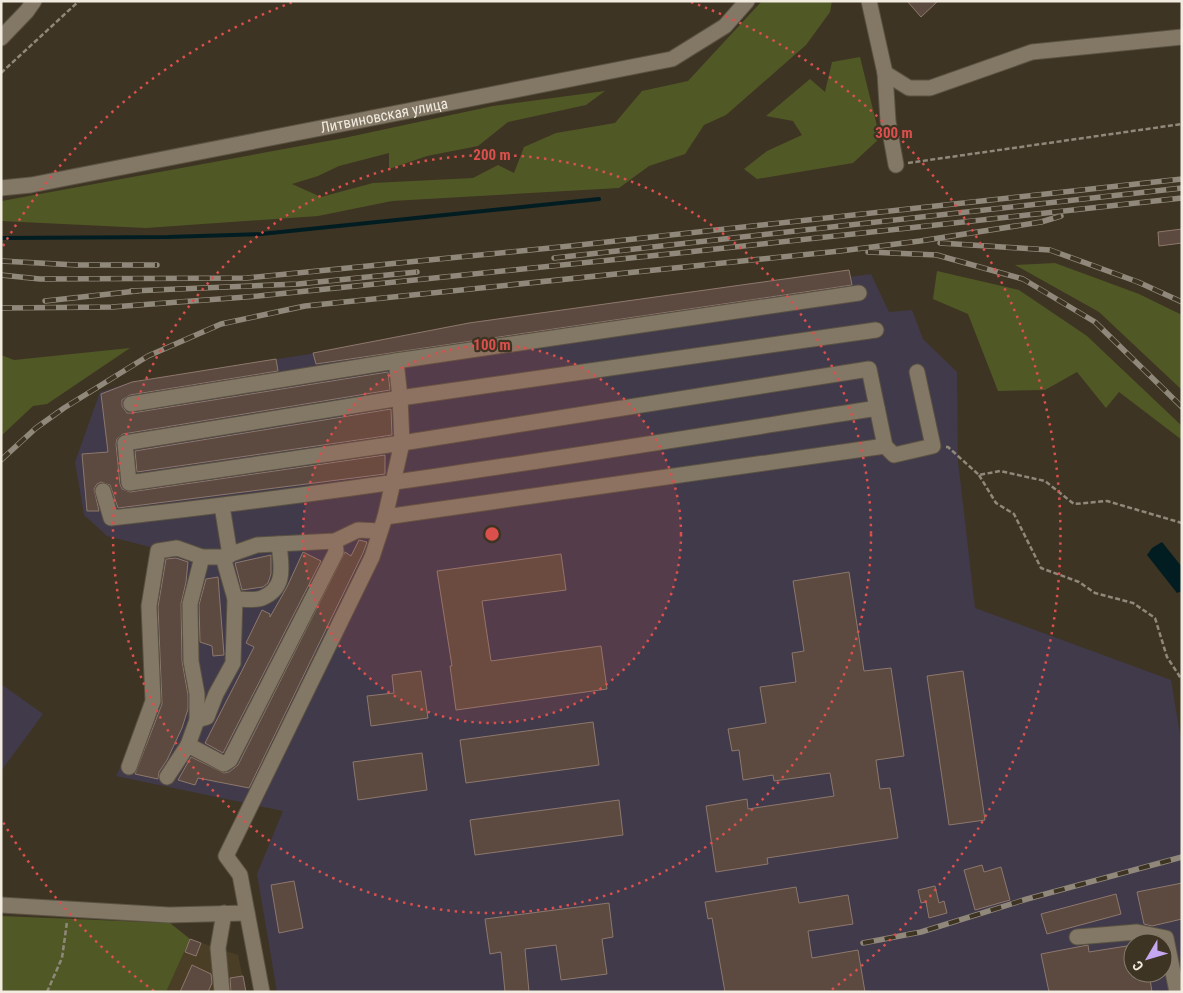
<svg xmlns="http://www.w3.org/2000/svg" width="1183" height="993" viewBox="0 0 1183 993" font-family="'Roboto Condensed',sans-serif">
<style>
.built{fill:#4a3e27}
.industrial{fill:#413a4a;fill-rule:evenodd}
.green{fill:#505925}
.water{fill:#021d21}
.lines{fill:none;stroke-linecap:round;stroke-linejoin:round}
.stream{stroke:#021d21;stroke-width:4}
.building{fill:#5c493f;stroke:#8d786d}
.minor-casing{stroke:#5a5242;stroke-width:17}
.path{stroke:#90887a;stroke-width:2.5;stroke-dasharray:5 2.5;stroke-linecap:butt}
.minor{stroke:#837765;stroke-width:15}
.rail-casing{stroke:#90887a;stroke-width:5.5}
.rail{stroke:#3e3423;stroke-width:4;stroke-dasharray:11;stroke-linecap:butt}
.ring{fill:none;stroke:#db4f4d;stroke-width:2.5;stroke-dasharray:2.5 5}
.labels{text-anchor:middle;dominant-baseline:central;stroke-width:4.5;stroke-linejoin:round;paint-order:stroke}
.street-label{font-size:15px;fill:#f1ebe0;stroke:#3e3423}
.centre{fill:#db4f4d;stroke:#3e3423;stroke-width:2.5}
.ring-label{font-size:15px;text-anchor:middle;font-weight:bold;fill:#db4f4d;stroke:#3e3423;stroke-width:4.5;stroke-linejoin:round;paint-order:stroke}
</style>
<rect width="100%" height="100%" fill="#3e3423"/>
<polygon class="built" points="190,939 238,955 246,992 166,992"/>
<g class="industrial">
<path d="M871 274 889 312 912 310 923 339 957 372 958 461 975 608 1171 680 1182 746V992H277L257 874 283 811 116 776 156 694 150 547 107 536 84 515 75 462 100 392 132 382 469 329ZM1133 943H1163V973H1133Z"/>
<polygon points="1,684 43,714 1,771"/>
</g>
<g class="green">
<polygon points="762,1 832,1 830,12 806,45 726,115 704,125 685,154 649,166 619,188 392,201 318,216 146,228 1,221 2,201 344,138 493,106 605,91 586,105 508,122 478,146 427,156 389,169 389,153 339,166 318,176 292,184 321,197 373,183 473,178 498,165 514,173 524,147 556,133 615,123 642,91 688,81"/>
<polygon points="860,57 880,138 853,163 757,179 744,169 767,151 802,135 793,121 766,116 810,79 825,92 832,62"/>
<polygon points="1055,263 1139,294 1182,315 1182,390 1099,312 1015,265"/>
<polygon points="937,271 1019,290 1087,336 1182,426 1182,440 1119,392 1106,408 1077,372 1045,390 998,391 968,314 933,299"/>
<polygon points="130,348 47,404 33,406 1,436 1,355 14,360"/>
<polygon points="1,916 170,923 190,939 166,992 1,992"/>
</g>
<polygon class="water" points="1162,542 1182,567 1182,591 1177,593 1147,555 1152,548"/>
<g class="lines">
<polyline class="stream" points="1,238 168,237 261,234 599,199"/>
</g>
<g class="building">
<polygon points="907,1 938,1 921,17"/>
<polygon points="1182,229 1182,243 1159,246 1158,232"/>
<polygon points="849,270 852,285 316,364 313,353 469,323"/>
<polygon points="276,359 278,371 130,395 122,400 122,406 127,413 132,413 388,372 390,390 123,434 117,439 116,444 120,484 122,489 130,492 385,455 385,474 118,508 110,485 101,482 97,484 94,489 99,511 87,511 82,454 108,452 101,394 132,382"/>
<polygon points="391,409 392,435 137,472 135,451"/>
<polygon points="359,540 367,542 363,553 249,788 198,778 195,785 178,780 191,757 224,773 229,772 238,765 345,552 351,556"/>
<polygon points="303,552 321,561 223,753 205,743 254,647 246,643 262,610 270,614 270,617 287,587"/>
<polygon points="561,554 566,590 482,601 491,661 601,646 607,689 456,710 450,666 452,666 437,571"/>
<polygon points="271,555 271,574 268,583 263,587 242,590 235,563"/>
<polygon points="176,558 188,562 186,582 181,604 182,661 188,695 188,709 182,728 167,760 159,772 158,779 135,774 162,704 158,607 166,559"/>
<polygon points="849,572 864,671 891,668 904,756 876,760 880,789 890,788 898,838 767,858 768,864 716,872 706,806 747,799 748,809 834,796 830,773 774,781 773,775 743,780 739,750 732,751 728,729 766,723 760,687 796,682 792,653 804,651 793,581"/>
<polygon points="218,577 224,655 213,656 212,646 200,642 199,605 206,579"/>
<polygon points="421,671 428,718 371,726 367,696 394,693 392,675"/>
<polygon points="963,671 985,820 949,825 927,676"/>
<polygon points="593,722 599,765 466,783 460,740"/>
<polygon points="422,753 427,790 358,800 353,762"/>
<polygon points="619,800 623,835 475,855 470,820"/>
<polygon points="982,865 984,872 1001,867 1010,900 975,910 964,870"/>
<polygon points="294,881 303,928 279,933 271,885"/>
<polygon points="1182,883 1182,919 1152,926 1144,924 1137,892"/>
<polygon points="935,886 939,903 944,901 947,913 929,918 926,902 921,903 918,890"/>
<polygon points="796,887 799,903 848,895 853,924 808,931 812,958 858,950 865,992 725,992 712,918 708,919 705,902"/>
<polygon points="1116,894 1121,914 1047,934 1041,914"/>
<polygon points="609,903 613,937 602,939 607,974 561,980 556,945 525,949 529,992 505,992 501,952 490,954 485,919"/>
<polygon points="190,939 201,943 196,956 185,952"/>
<polygon points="1088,945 1089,952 1133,945 1133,973 1149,973 1152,992 1049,992 1041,954"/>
<polygon points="192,965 211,974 212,983 208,992 180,992"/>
<polygon points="243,976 246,992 231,992 230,978"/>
</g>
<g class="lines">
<defs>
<g id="minor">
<polyline points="869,1 885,73 888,121 896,165"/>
<polyline points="1,38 27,11 34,1"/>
<polyline points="885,73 909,88 930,88 1032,52 1182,37"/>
<path id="s1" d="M1 188 31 185 672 59 725 26 747 1"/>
<polyline points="131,404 396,361 859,293"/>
<polyline points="885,446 894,455 933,446 917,372"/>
<path d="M103 491 111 518C368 490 622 448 877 408"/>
<polyline points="222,506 230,555"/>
<polyline points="385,517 885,446 869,369 402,443 129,483 125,443 400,398 876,330"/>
<path d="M235 599C243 599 255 601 262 598 287 588 281 565 279 544"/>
<polyline points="197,720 207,717 216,694 233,663 235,599 223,557"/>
<polyline points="188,745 224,764 230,760 336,552 335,541"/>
<polyline points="129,767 153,701 149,606 158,551 177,548 202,557 223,557 257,545 335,541 358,530 380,531"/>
<polyline points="167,777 188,745 197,720 197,694 191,661 190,604 202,557"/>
<polyline points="1,905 169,915 247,913"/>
<polyline points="1077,937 1137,932 1166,938 1177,992"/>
<polyline points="222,992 218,948 224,913"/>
<polyline points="262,992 240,875 226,856 372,557 385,517 402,443 400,398 396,361"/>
</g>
</defs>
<use href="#minor" class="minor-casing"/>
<g class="path">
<polyline points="1,73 79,1"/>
<polyline points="908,163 1182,124"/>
<polyline points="946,447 948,447 979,475 1000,471 1045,481 1074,504 1107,501 1182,523"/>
<polyline points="979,475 996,503 1014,514 1041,568 1079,582 1095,593 1133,603 1155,618 1167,657 1182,680"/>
<polyline points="47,992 62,958 67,922"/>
</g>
<use href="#minor" class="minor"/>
<defs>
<g id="rail">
<polyline points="940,243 1050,250 1138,282 1182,302"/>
<polyline points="868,252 937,255 1023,279 1095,322 1182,407"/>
<polyline points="554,258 1182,188"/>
<polyline points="1,261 77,265 157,265"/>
<polyline points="1,275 40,279 247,278 570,246 1182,179"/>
<polyline points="131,291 298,284 417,272"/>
<polyline points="45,301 137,291"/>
<polyline points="1,308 112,307 258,296 679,253 1182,198"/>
<polyline points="1,460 36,428 64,408 148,356 221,324 305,306 840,251 920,241 1041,222 1061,216"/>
<polyline points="863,943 921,932 1027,899 1182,857"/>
</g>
</defs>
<use href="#rail" class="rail-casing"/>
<use href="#rail" class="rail"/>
</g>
<circle cx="492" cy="534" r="189" fill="#db4f4d" fill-opacity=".12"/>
<g class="ring">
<circle cx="492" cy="534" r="189"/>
<circle cx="492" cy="534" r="379"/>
<path d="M154 991A568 568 0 0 1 3 822M3 246A568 568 0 0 1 293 2M691 2A568 568 0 0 1 830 991"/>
</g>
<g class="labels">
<g class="street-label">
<text stroke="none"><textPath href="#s1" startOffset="390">Литвиновская улица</textPath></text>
</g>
</g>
<circle cx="492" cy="534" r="8" class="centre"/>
<g class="ring-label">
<text x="894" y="138">300 m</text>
<text x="492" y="160">200 m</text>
<text x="492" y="350">100 m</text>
</g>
<rect width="1183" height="993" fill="none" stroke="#f1ebe0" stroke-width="5"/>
<g transform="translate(1148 958) rotate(232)"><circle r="24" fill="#3e3423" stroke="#867d6f"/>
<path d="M0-4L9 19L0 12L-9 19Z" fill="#c5a7f1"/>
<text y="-8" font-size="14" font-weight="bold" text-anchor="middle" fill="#f1ebe0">С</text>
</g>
</svg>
